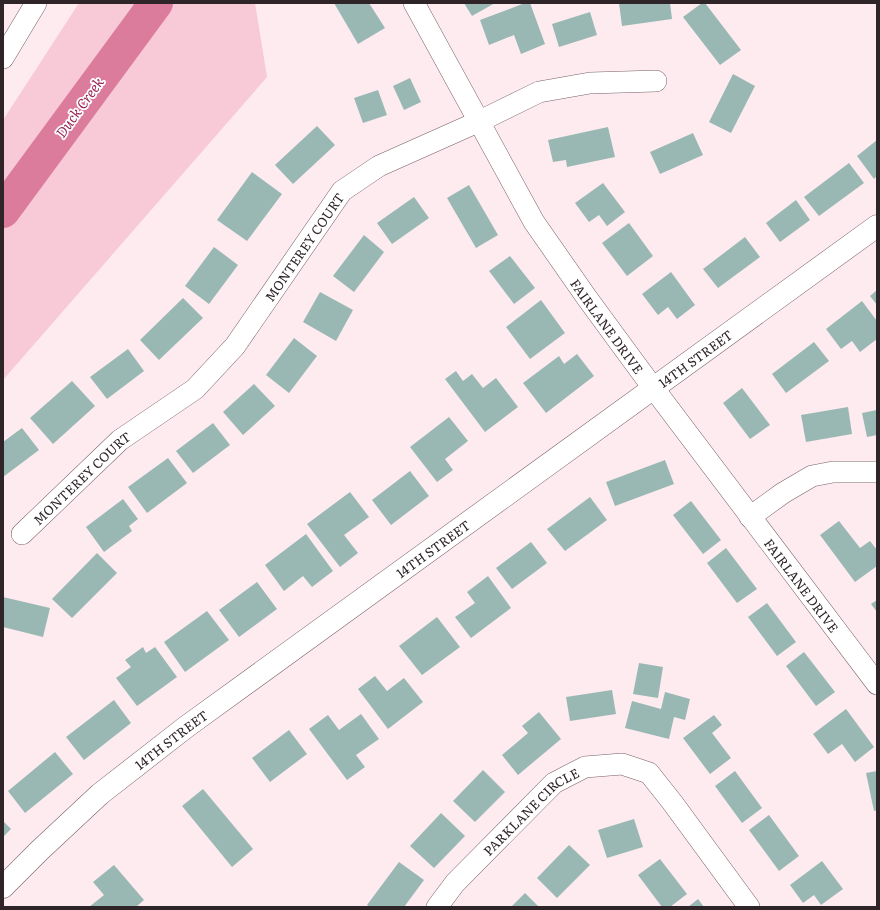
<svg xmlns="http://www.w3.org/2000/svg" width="880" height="910" viewBox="0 0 880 910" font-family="Literata,serif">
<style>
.green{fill:#f8c9d7}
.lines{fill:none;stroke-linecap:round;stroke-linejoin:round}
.river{stroke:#dc7c9d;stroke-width:34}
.building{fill:#9ab8b3}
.street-casing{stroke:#796068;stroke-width:22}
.secondary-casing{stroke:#796068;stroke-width:23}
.street{stroke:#fff;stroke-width:21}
.secondary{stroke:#fff;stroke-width:22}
.labels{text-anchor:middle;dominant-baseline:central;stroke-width:3.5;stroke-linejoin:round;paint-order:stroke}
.street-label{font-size:13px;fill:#2f2528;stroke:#fff}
.water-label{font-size:14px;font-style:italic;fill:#952355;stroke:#fff}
</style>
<rect width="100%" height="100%" fill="#fdebf0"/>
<polygon class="green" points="79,3 255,3 267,77 3,380 3,120"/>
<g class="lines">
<polyline class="river" points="3,211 156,3"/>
</g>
<g class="building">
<polygon points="334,3 369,3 385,28 358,44"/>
<polygon points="464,3 495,3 472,16"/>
<polygon points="525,3 530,3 545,44 521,54 514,35 489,45 480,20"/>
<polygon points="619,3 670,3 672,19 622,26"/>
<polygon points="702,3 705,3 741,50 720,65 683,17"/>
<polygon points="590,12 597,35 559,47 552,24"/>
<polygon points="733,74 755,86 731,133 709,122"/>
<polygon points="410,78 421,102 404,110 393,86"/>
<polygon points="378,90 387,115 363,123 354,98"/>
<polygon points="317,126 335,145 293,184 275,165"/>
<polygon points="608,127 615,157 567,167 566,160 553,162 548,140"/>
<polygon points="693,133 703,155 660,174 650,152"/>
<polygon points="877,140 877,176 874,179 857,156"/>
<polygon points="849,163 864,183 819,216 804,197"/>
<polygon points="252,172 282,194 247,241 217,220"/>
<polygon points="603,183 625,212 607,226 599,215 589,222 575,203"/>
<polygon points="469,185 498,235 476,248 447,198"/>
<polygon points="414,197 429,218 392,244 377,223"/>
<polygon points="796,200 810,220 780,242 766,223"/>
<polygon points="629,223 653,256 627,276 602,243"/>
<polygon points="364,235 384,252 354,292 333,276"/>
<polygon points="745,237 760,257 718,288 703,269"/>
<polygon points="214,247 238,265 209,304 185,286"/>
<polygon points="510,256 535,288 514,304 489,271"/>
<polygon points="671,272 695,305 677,319 668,307 658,315 642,294"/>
<polygon points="877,290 877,305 870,296"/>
<polygon points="320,292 353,310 336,341 303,322"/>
<polygon points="183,298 203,318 159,360 140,340"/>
<polygon points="541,300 565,333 530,359 506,327"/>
<polygon points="862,301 877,321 877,339 860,352 852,341 841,349 826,329"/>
<polygon points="294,338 317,356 289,393 266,375"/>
<polygon points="814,342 829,361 786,393 772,374"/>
<polygon points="128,349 144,371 107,399 90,377"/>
<polygon points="577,354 594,376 546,413 523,383 559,356 564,364"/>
<polygon points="456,371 463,381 472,374 483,388 496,378 518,407 485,432 445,379"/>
<polygon points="72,381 95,406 53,444 30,418"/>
<polygon points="254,384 275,406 243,435 223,412"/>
<polygon points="742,388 770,425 750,439 723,403"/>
<polygon points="848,407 852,434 806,442 801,415"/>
<polygon points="877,410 877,435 867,437 862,413"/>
<polygon points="449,417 468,441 445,459 453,470 437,482 410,447"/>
<polygon points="213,423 230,445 193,473 176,451"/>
<polygon points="22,428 39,450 3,477 3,442"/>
<polygon points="168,458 187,483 147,513 128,487"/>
<polygon points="665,460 674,484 615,506 606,482"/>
<polygon points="410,471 429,496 391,525 372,500"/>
<polygon points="350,492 369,517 344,535 358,553 340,567 307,524"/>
<polygon points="590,497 607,520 565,551 547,529"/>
<polygon points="123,499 138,519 129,526 132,531 104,552 86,527"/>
<polygon points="691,501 721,540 703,554 673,515"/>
<polygon points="839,521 860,548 870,541 877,550 877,566 855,582 820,535"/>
<polygon points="306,534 333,571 312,587 303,576 284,591 265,565"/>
<polygon points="531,542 547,563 512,589 496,568"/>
<polygon points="726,548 757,589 737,603 707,563"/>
<polygon points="97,553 117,573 72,618 52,599"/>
<polygon points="488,576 511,608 471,638 455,617 475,603 467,592"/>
<polygon points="257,582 277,609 239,637 219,610"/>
<polygon points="3,597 50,608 43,637 3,627"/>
<polygon points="877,600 877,612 871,604"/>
<polygon points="767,603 796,642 777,656 748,617"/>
<polygon points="207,611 229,640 185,672 164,642"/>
<polygon points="437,617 460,647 422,675 399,646"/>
<polygon points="143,647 146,653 155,647 177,677 137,706 116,678 131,667 125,660"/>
<polygon points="804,652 835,692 816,706 786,666"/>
<polygon points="639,663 663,667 658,698 633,694"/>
<polygon points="375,676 387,691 404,678 423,702 388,729 358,689"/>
<polygon points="612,690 616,714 570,721 566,697"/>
<polygon points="665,692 690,699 685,720 674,717 669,739 625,728 632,701 661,709"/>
<polygon points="114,700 131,723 84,760 66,737"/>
<polygon points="846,709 874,747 855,762 842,744 828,754 813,734"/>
<polygon points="539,712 561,739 518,775 502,755 528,733 522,726"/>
<polygon points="361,714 379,739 356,755 365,767 347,780 309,729 328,715 339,730"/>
<polygon points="714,715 722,725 712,733 731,758 710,774 683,738"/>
<polygon points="289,730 307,754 270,782 252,758"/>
<polygon points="55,752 73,774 25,813 8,791"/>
<polygon points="483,770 505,792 475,822 453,801"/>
<polygon points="735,771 762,808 742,823 715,786"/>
<polygon points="877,771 877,810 874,811 866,773"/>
<polygon points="203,789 253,849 232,867 182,806"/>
<polygon points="441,813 465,836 434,868 410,846"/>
<polygon points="769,815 799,856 779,871 749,830"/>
<polygon points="634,819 643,847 607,858 598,830"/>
<polygon points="3,821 11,829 3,837"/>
<polygon points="569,845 590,865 557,898 537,878"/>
<polygon points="660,859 687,894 670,907 662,907 638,875"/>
<polygon points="822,861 843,889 821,905 814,895 803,903 790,885"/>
<polygon points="399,862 424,880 404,907 370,907 367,905"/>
<polygon points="114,865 144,900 136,907 89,907 104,895 93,882"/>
<polygon points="525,893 539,907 511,907"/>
<polygon points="698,899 704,907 688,907"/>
</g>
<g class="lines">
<defs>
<g id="street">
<path id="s1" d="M414 3 534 222 587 298 645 377 877 684"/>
<polyline points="3,58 36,3"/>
<polyline points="750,517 783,493 812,476 833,472 877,472"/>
<path id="s2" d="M22 534 120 440 195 389 235 346 342 191 379 166 480 121 539 92 590 83 656 81"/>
<path id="s3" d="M437 907 455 883 554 783 585 767 622 764 649 773 672 802 749 907"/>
</g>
<g id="secondary">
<path id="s4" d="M3 887 39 851 100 794 186 727 877 226"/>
</g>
</defs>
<use href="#street" class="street-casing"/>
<use href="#secondary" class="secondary-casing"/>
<use href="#street" class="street"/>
<use href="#secondary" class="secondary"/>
</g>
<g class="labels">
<g class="street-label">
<text stroke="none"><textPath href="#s2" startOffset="406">MONTEREY COURT</textPath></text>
<text stroke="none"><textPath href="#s1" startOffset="377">FAIRLANE DRIVE</textPath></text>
<text stroke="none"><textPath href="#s4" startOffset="872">14TH STREET</textPath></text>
<text stroke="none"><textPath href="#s2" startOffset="82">MONTEREY COURT</textPath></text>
<text stroke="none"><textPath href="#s4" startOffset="548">14TH STREET</textPath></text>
<text stroke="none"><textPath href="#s1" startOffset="701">FAIRLANE DRIVE</textPath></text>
<text stroke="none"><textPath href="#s4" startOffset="224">14TH STREET</textPath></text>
<text stroke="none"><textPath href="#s3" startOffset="135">PARKLANE CIRCLE</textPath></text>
</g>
<g class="water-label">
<text transform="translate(79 107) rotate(-54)">Duck Creek</text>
</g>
</g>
<rect width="880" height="910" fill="none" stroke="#2f2528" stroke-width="8"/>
</svg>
